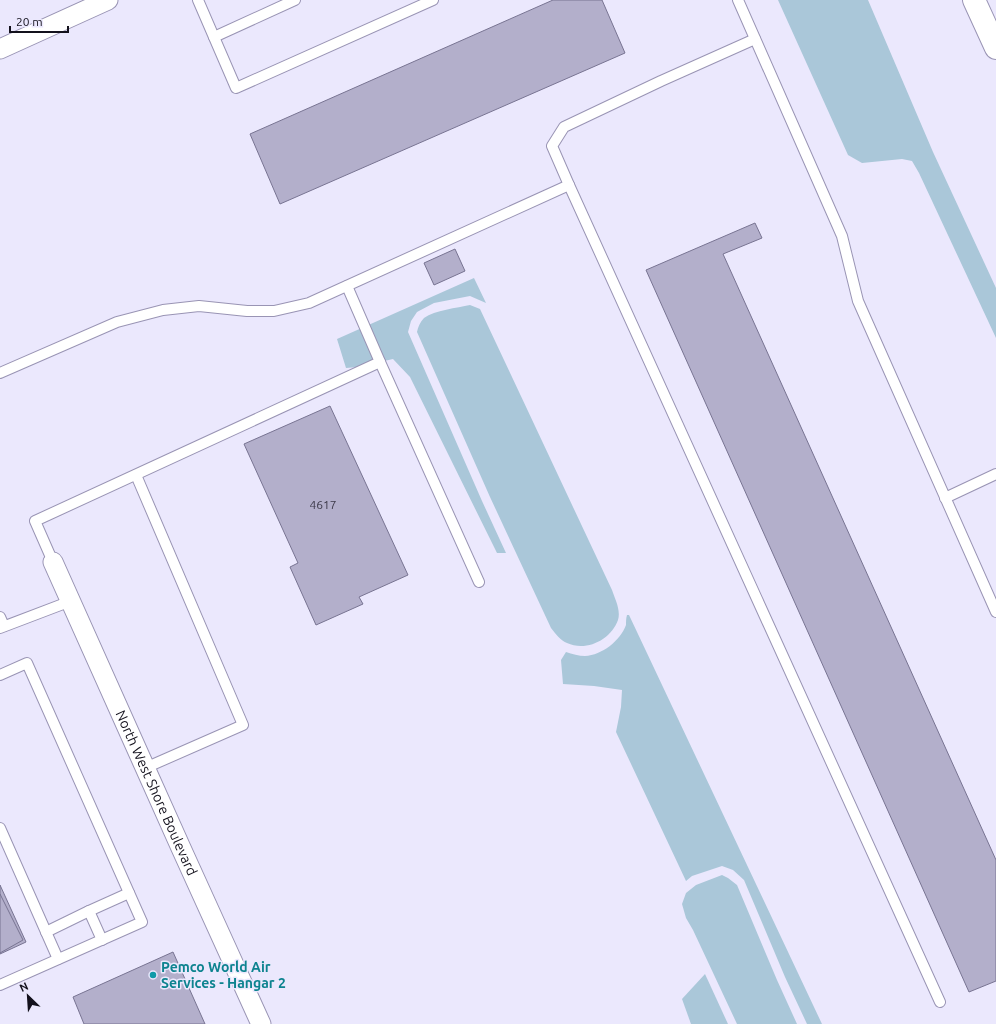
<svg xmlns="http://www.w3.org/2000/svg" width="996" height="1024" viewBox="0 0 996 1024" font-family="Ubuntu,sans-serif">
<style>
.water{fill:#aac7d9}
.building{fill:#b3afcb;stroke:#787492}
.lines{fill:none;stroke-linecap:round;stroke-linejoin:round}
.service-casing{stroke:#9994b4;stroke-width:12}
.minor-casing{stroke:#9994b4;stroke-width:21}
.tertiary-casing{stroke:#9994b4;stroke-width:24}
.service{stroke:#fff;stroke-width:10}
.minor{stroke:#fff;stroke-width:19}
.tertiary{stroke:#fff;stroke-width:22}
.culture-dot{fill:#0f9aa8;stroke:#ebe8fd;stroke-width:1.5}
.labels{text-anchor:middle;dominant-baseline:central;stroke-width:3;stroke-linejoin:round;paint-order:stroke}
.number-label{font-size:12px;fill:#3b3848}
.street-label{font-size:14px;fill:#13111c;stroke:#ebe8fd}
.culture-label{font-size:14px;font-weight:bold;fill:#0d838f;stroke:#ebe8fd;text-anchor:start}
</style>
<rect width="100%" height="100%" fill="#ebe8fd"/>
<g class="water">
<polygon points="778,0 868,0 933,152 996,288 996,338 919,173 912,161 902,159 862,163 848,155"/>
<polygon points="474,278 486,303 470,296 434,303 417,312 411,321 408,332 482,501 506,553 497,553 410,377 393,359 358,367 346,368 337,339"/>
<path d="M470 305 480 309 612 590C615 599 621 610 618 620 611 640 586 652 567 643 561 641 555 633 551 628L490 497 417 332C418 327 420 322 424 318 435 310 457 308 470 305Z"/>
<path d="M627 615H629L822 1024H807L785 977 744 880 733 870 722 866 692 876 686 881 616 732 621 707 622 690 594 686 563 684 561 660 566 652C572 654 579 656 585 656 602 655 620 641 626 625 626 622 626 618 627 615Z"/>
<polygon points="722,875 728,878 737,885 777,980 797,1024 737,1024 693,930 686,918 682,904 686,893 696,885"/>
<polygon points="705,974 728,1024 691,1024 682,999"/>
</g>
<g class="building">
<polygon points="553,0 602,0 625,53 280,204 250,134"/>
<polygon points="755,223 762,238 723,254 996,860 996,981 969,992 646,270"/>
<polygon points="455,249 465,271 434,285 424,263"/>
<polygon points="330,406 408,575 359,597 363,604 316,625 290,567 298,563 244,444"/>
<polygon points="0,885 26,942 0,954"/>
<polygon points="0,894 23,940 0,953"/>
<polygon points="173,952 205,1024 84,1024 73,997"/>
</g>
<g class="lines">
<defs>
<g id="service">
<polyline points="198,0 236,88 433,0"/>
<polyline points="738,0 842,236 858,301 996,612"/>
<polyline points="214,37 295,0"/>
<polyline points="755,39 661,81 564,127 552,146 569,185 940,1002"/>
<polyline points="380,362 479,582"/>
<polyline points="0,373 117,322 163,310 199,306 247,311 274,311 309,303 569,185"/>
<polyline points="136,475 243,725 145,768"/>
<polyline points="945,498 996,474"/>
<polyline points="53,562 35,521 380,362 347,286"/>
<polyline points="0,617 4,626"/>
<polyline points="0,628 71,601"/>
<polyline points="0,675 27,663 142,922 0,985"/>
<polyline points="0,828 58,959"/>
<polyline points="89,911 102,940"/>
<polyline points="46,932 89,911 129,893"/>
</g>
<g id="minor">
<polyline points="0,49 108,0"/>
<path id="s1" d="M53 562 181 848 261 1024"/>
</g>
<polyline id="tertiary" points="974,0 996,48"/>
</defs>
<use href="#service" class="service-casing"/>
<use href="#minor" class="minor-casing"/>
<use href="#tertiary" class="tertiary-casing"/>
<use href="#service" class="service"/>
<use href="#minor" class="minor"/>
<use href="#tertiary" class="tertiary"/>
</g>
<circle class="culture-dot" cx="153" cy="975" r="4"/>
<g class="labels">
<g class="number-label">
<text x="323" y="504">4617</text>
</g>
<g class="street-label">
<text stroke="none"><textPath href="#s1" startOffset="253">North West Shore Boulevard</textPath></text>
</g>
<g class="culture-label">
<text x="161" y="967">Pemco World Air<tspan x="161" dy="16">Services - Hangar 2</tspan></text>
</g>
</g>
<g transform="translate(28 996) rotate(335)" stroke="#ebe8fd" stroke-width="3" paint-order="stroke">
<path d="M0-3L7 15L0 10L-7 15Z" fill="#13111c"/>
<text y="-6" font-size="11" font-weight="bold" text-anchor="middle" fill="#13111c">N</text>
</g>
<path d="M10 26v6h58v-6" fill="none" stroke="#13111c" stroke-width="2"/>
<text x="16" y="26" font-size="12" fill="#13111c" stroke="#ebe8fd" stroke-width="3" paint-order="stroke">20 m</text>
</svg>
